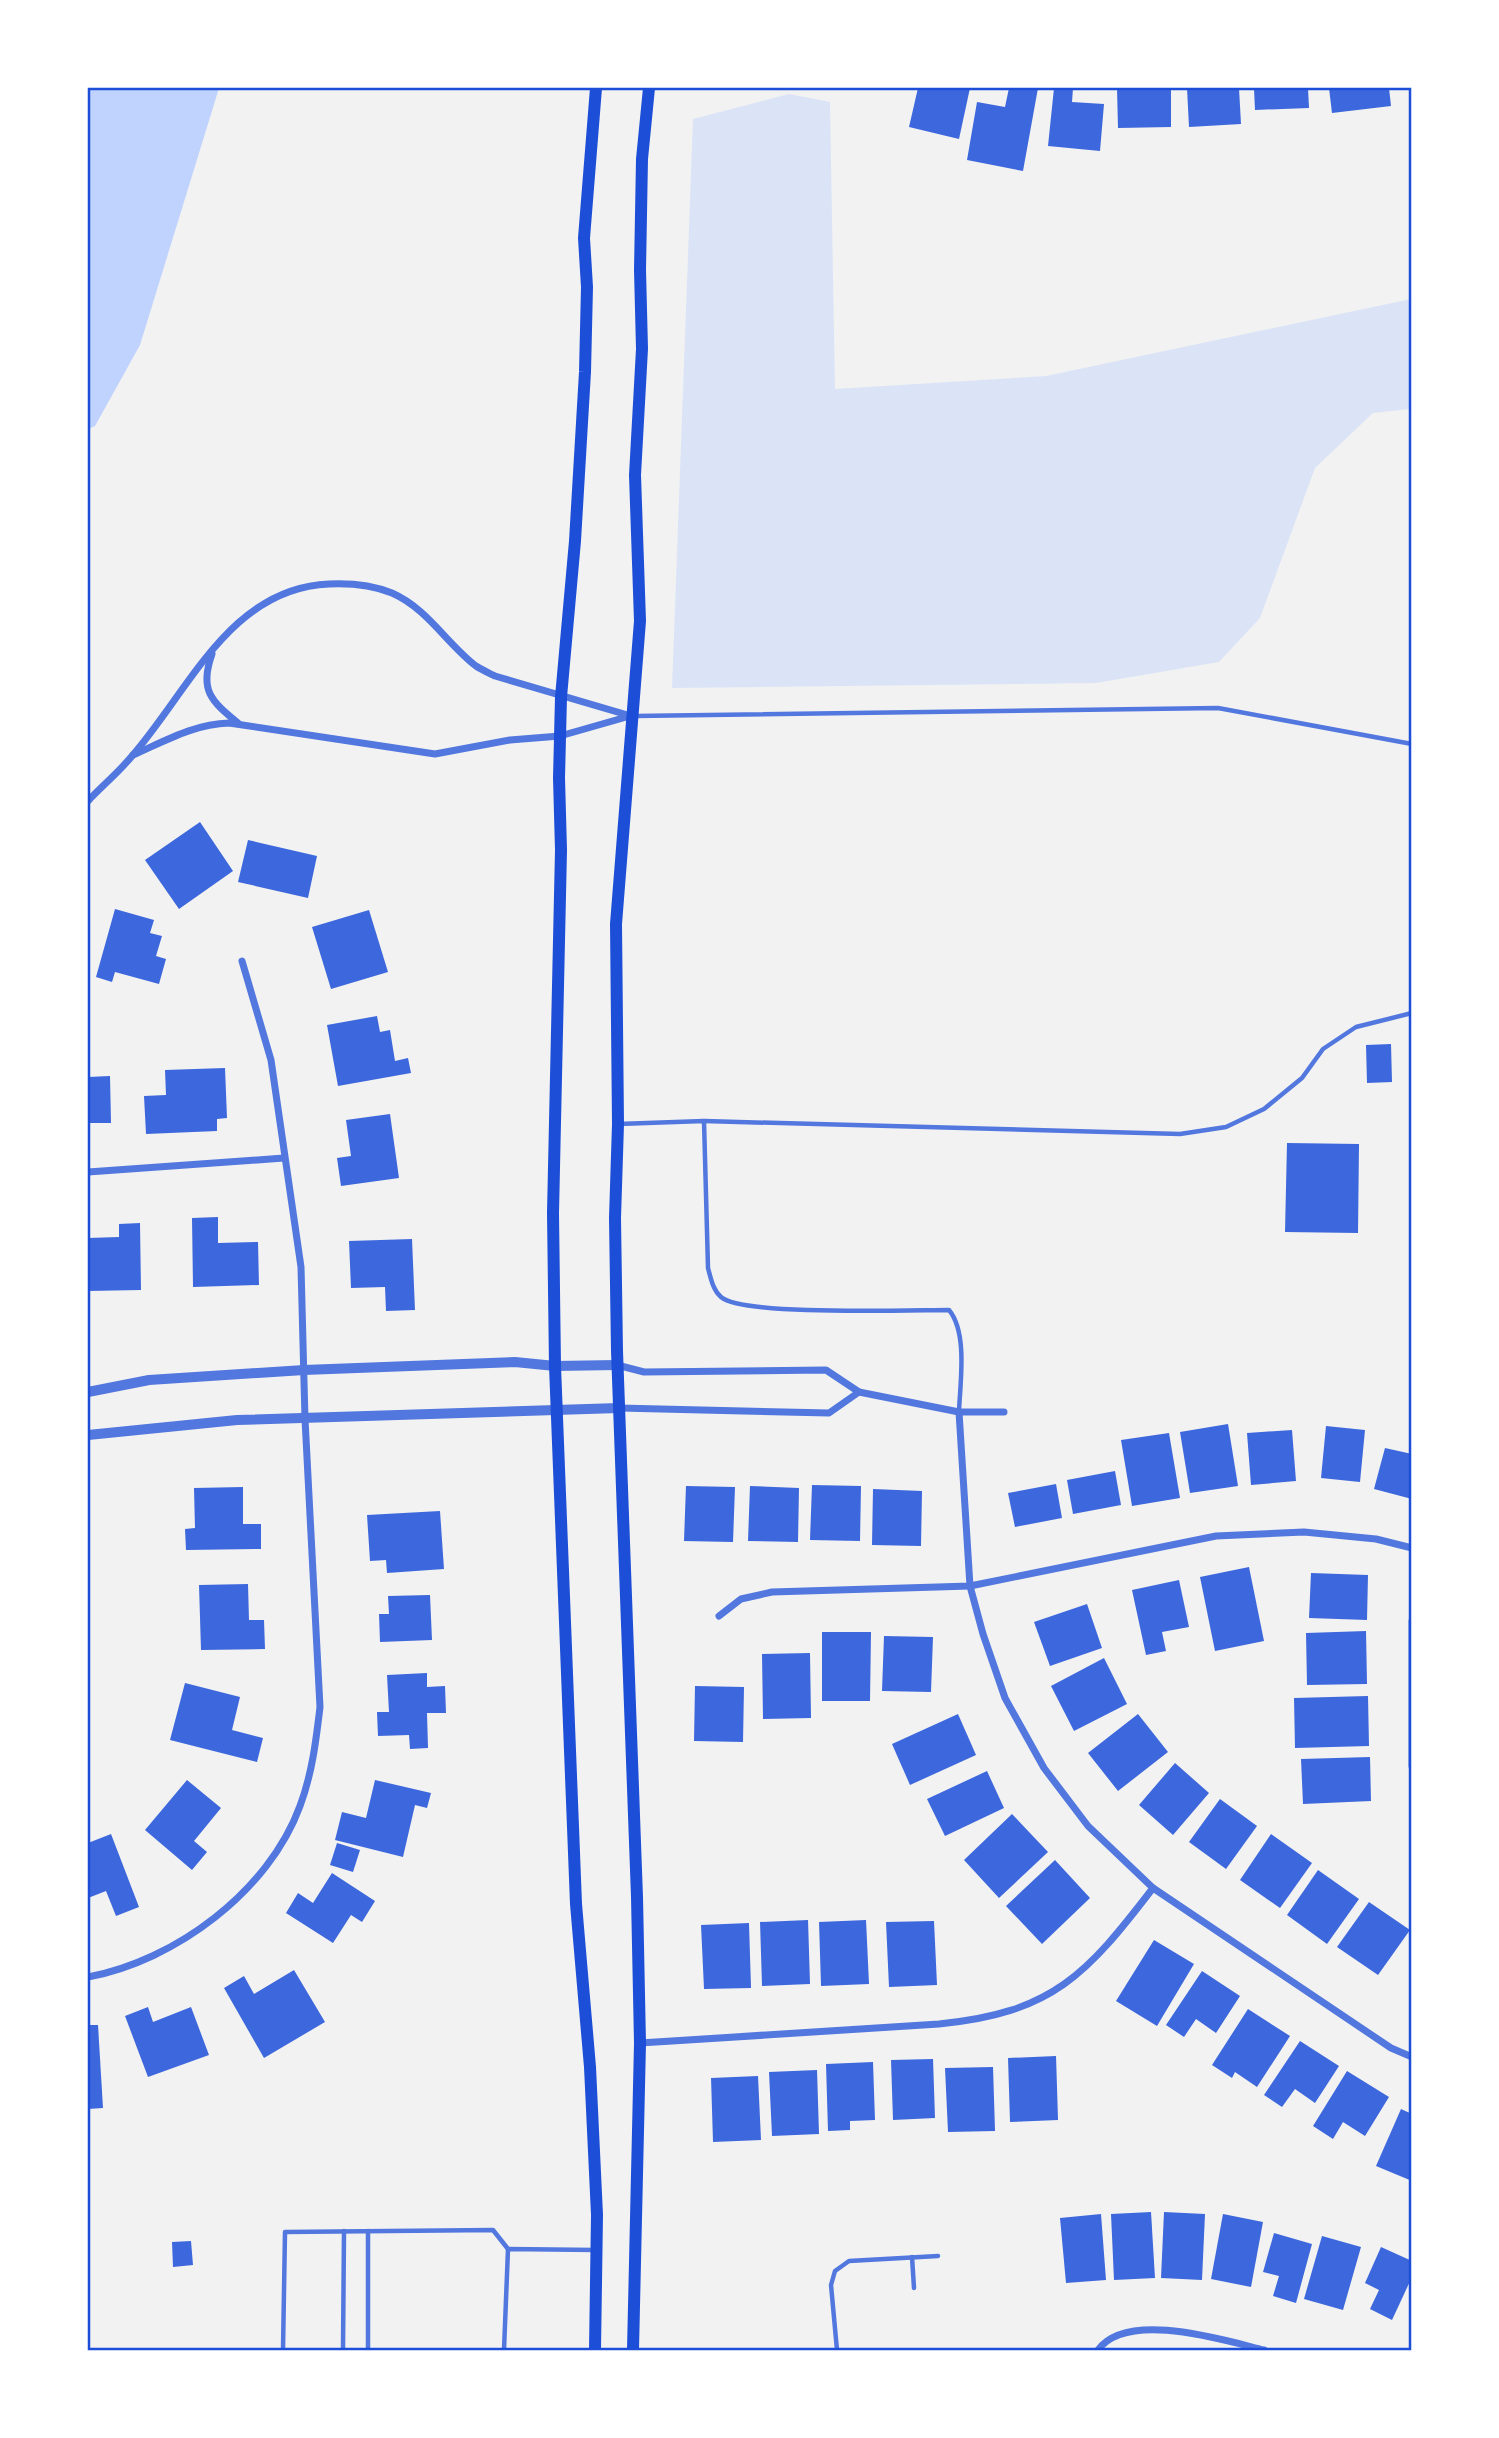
<svg xmlns="http://www.w3.org/2000/svg" width="1499" height="2438" viewBox="0 0 1499 2438" font-family="'Archivo Narrow',sans-serif">
<style>
.green{fill:#dbe4f7}
.water{fill:#bfd3fe}
.building{fill:#3d67dc}
.lines{fill:none;stroke-linecap:round;stroke-linejoin:round}
.service{stroke:#5277de;stroke-width:4.5}
.minor{stroke:#5277de;stroke-width:7}
.tertiary{stroke:#5277de;stroke-width:10}
.secondary{stroke:#1d4ed8;stroke-width:12}
.neatline{fill:none;stroke:#1d4ed8;stroke-width:2.5}
</style>
<rect width="100%" height="100%" fill="#f2f2f2"/>
<polygon class="green" points="789,94 830,102 835,389 1046,376 1411,299 1411,409 1373,413 1315,468 1260,618 1219,662 1096,683 672,688 693,119"/>
<polygon class="water" points="88,88 219,88 140,345 95,426 88,429"/>
<g class="building">
<polygon points="918,88 970,88 959,139 909,127"/>
<polygon points="1009,88 1038,88 1023,171 967,160 977,102 1005,107"/>
<polygon points="1054,88 1073,88 1072,102 1104,104 1100,151 1048,146"/>
<polygon points="1117,88 1171,88 1171,127 1118,128"/>
<polygon points="1187,88 1239,88 1241,124 1189,127"/>
<polygon points="1254,88 1308,88 1309,108 1255,110"/>
<polygon points="1329,88 1389,88 1391,106 1332,113"/>
<polygon points="200,822 233,871 179,909 145,860"/>
<polygon points="248,840 317,856 308,898 238,882"/>
<polygon points="115,909 154,920 150,933 162,936 156,956 166,959 159,984 115,972 112,982 96,977"/>
<polygon points="369,910 388,972 331,989 312,927"/>
<polygon points="377,1016 380,1032 390,1030 395,1061 408,1058 411,1073 338,1086 327,1025"/>
<polygon points="1391,1044 1392,1082 1367,1083 1366,1045"/>
<polygon points="225,1068 227,1118 217,1119 217,1131 146,1134 144,1096 166,1095 165,1070"/>
<polygon points="110,1076 111,1123 88,1123 88,1077"/>
<polygon points="390,1114 399,1178 341,1186 337,1158 351,1156 346,1120"/>
<polygon points="1287,1143 1359,1144 1358,1233 1285,1232"/>
<polygon points="218,1217 218,1243 258,1242 259,1285 193,1287 192,1218"/>
<polygon points="140,1223 141,1290 88,1291 88,1238 119,1237 119,1224"/>
<polygon points="412,1239 415,1310 386,1311 385,1287 351,1288 349,1241"/>
<polygon points="1228,1424 1238,1486 1190,1493 1180,1432"/>
<polygon points="1326,1426 1365,1430 1360,1482 1321,1478"/>
<polygon points="1292,1430 1296,1481 1251,1485 1247,1433"/>
<polygon points="1169,1433 1180,1498 1132,1506 1121,1440"/>
<polygon points="1385,1448 1412,1454 1412,1499 1374,1489"/>
<polygon points="1115,1471 1121,1505 1073,1514 1067,1480"/>
<polygon points="1056,1484 1062,1518 1015,1527 1008,1493"/>
<polygon points="812,1485 861,1486 860,1541 810,1540"/>
<polygon points="686,1486 735,1487 733,1542 684,1541"/>
<polygon points="750,1486 799,1488 798,1542 748,1541"/>
<polygon points="243,1487 243,1524 261,1524 261,1549 186,1550 185,1529 195,1528 194,1488"/>
<polygon points="873,1489 922,1491 921,1546 872,1545"/>
<polygon points="440,1511 444,1569 387,1573 386,1560 370,1561 367,1515"/>
<polygon points="1249,1567 1264,1641 1215,1651 1200,1577"/>
<polygon points="1311,1573 1368,1575 1367,1620 1309,1618"/>
<polygon points="1179,1580 1189,1627 1162,1632 1166,1651 1146,1655 1132,1590"/>
<polygon points="248,1584 249,1620 264,1620 265,1649 201,1650 199,1585"/>
<polygon points="430,1595 432,1640 380,1642 379,1614 389,1614 388,1596"/>
<polygon points="1087,1604 1102,1648 1050,1666 1034,1622"/>
<polygon points="1366,1631 1367,1684 1307,1685 1306,1633"/>
<polygon points="822,1632 871,1632 870,1701 822,1701"/>
<polygon points="884,1636 933,1637 931,1692 882,1691"/>
<polygon points="810,1653 811,1718 763,1719 762,1654"/>
<polygon points="1104,1658 1127,1704 1074,1731 1051,1686"/>
<polygon points="427,1673 427,1687 445,1686 446,1713 427,1713 428,1748 410,1749 409,1735 378,1736 377,1712 389,1712 387,1675"/>
<polygon points="185,1683 240,1697 232,1730 263,1738 257,1762 170,1740"/>
<polygon points="695,1686 744,1687 743,1742 694,1741"/>
<polygon points="1368,1696 1369,1746 1295,1748 1294,1698"/>
<polygon points="958,1714 976,1755 910,1785 892,1744"/>
<polygon points="1138,1714 1168,1752 1118,1791 1088,1753"/>
<polygon points="1370,1757 1371,1801 1303,1804 1301,1759"/>
<polygon points="1175,1763 1209,1793 1173,1835 1139,1805"/>
<polygon points="987,1771 1004,1808 945,1836 927,1799"/>
<polygon points="187,1780 221,1808 194,1841 207,1852 192,1870 145,1830"/>
<polygon points="375,1780 431,1793 427,1808 415,1805 403,1857 335,1840 342,1812 366,1818"/>
<polygon points="1220,1799 1257,1826 1226,1869 1189,1842"/>
<polygon points="1012,1814 1048,1852 999,1898 964,1860"/>
<polygon points="111,1834 139,1907 116,1916 106,1891 88,1898 88,1843"/>
<polygon points="1271,1834 1312,1863 1280,1908 1240,1880"/>
<polygon points="337,1843 360,1850 353,1872 330,1865"/>
<polygon points="1055,1860 1090,1898 1042,1944 1006,1906"/>
<polygon points="1318,1870 1359,1899 1327,1944 1287,1915"/>
<polygon points="332,1873 375,1901 362,1922 351,1915 333,1943 286,1913 298,1893 313,1903"/>
<polygon points="1369,1902 1410,1930 1378,1975 1337,1947"/>
<polygon points="808,1920 810,1984 762,1986 760,1922"/>
<polygon points="866,1920 869,1984 821,1986 819,1922"/>
<polygon points="934,1921 937,1985 889,1987 886,1922"/>
<polygon points="749,1923 751,1988 704,1989 701,1925"/>
<polygon points="1154,1940 1194,1964 1157,2026 1116,2001"/>
<polygon points="294,1970 325,2022 264,2058 224,1988 244,1976 254,1994"/>
<polygon points="1202,1971 1240,1996 1216,2033 1196,2019 1184,2037 1166,2025"/>
<polygon points="148,2007 153,2022 191,2007 209,2055 148,2077 125,2016"/>
<polygon points="1248,2009 1290,2036 1257,2087 1235,2072 1232,2078 1212,2065"/>
<polygon points="88,2025 98,2025 103,2108 88,2109"/>
<polygon points="1300,2041 1339,2066 1315,2103 1295,2089 1282,2107 1264,2095"/>
<polygon points="1056,2056 1058,2120 1010,2122 1008,2058"/>
<polygon points="933,2059 935,2118 893,2120 891,2060"/>
<polygon points="873,2062 875,2120 850,2121 850,2130 828,2131 826,2064"/>
<polygon points="993,2067 995,2131 948,2132 945,2068"/>
<polygon points="817,2070 819,2134 772,2136 769,2072"/>
<polygon points="1347,2071 1389,2097 1365,2136 1343,2122 1333,2139 1313,2126"/>
<polygon points="758,2076 761,2140 713,2142 711,2078"/>
<polygon points="1401,2109 1412,2114 1412,2181 1376,2166"/>
<polygon points="1151,2212 1155,2278 1114,2280 1111,2214"/>
<polygon points="1164,2212 1205,2214 1202,2280 1161,2278"/>
<polygon points="1101,2214 1106,2280 1066,2283 1060,2218"/>
<polygon points="1223,2214 1263,2222 1251,2287 1211,2279"/>
<polygon points="1274,2233 1312,2244 1296,2303 1273,2296 1279,2276 1263,2272"/>
<polygon points="1322,2236 1361,2247 1343,2310 1304,2299"/>
<polygon points="191,2241 193,2265 173,2267 172,2242"/>
<polygon points="1381,2247 1412,2261 1412,2277 1392,2320 1370,2309 1379,2290 1365,2283"/>
</g>
<g class="lines">
<g class="service">
<polyline points="635,716 1218,708 1412,744"/>
<polyline points="704,1121 1180,1134 1226,1127 1264,1109 1302,1078 1323,1049 1356,1027 1412,1013"/>
<path d="M618 1124 704 1121 708 1268C711 1279 713 1290 721 1297 742 1316 912 1310 949 1310 968 1333 960 1383 959 1412"/>
<polyline points="368,2231 368,2350"/>
<polyline points="912,2257 914,2288"/>
<polyline points="283,2350 285,2232 493,2230 508,2249"/>
<polyline points="343,2350 344,2231"/>
<polyline points="504,2350 508,2249 596,2250"/>
<polyline points="837,2350 831,2285 835,2271 849,2261 938,2256"/>
</g>
<g class="minor">
<path d="M212 654C199 690 211 701 238 723"/>
<path d="M133 755C165 741 194 724 229 723L435 754 510 740 560 736 630 716"/>
<path d="M88 801C102 786 119 772 132 756 189 691 230 588 329 584 351 583 372 585 392 593 428 609 446 643 476 666 482 670 489 673 495 676L631 716"/>
<polyline points="88,1172 284,1158"/>
<polyline points="617,1365 644,1372 826,1370 859,1392 959,1412 1004,1412"/>
<polyline points="619,1408 829,1413 859,1392"/>
<polyline points="959,1412 970,1586 983,1634 1005,1698 1044,1768 1088,1826 1153,1888 1391,2048 1412,2057"/>
<polyline points="719,1616 741,1599 772,1592 970,1586 1216,1536 1304,1532 1376,1539 1412,1548"/>
<polyline points="1412,1621 1412,1766"/>
<path d="M88 1977C175 1961 269 1891 300 1806 312 1774 316 1741 320 1707L305 1419 301 1267 271 1060 242 961"/>
<path d="M640 2043 939 2024C1053 2013 1087 1974 1153 1888"/>
<path d="M1098 2350C1127 2310 1223 2340 1264 2350"/>
</g>
<g class="tertiary">
<polyline points="88,1392 149,1380 304,1370 515,1362 555,1366 617,1365"/>
<polyline points="88,1435 237,1420 619,1408"/>
</g>
<g class="secondary">
<polyline points="595,2350 597,2215 590,2067 576,1904 555,1366 553,1213 561,850 559,778 561,697 575,541 585,372 587,287 584,238 596,88"/>
<polyline points="633,2350 640,2043 637,1897 617,1351 615,1218 618,1124 616,924 640,621 635,475 642,349 640,270 642,159 649,88"/>
</g>
</g>
<rect width="1499" height="2438" fill="none" stroke="#ffffff" stroke-width="178"/>
<rect x="89" y="89" width="1321" height="2260" class="neatline"/>
</svg>
